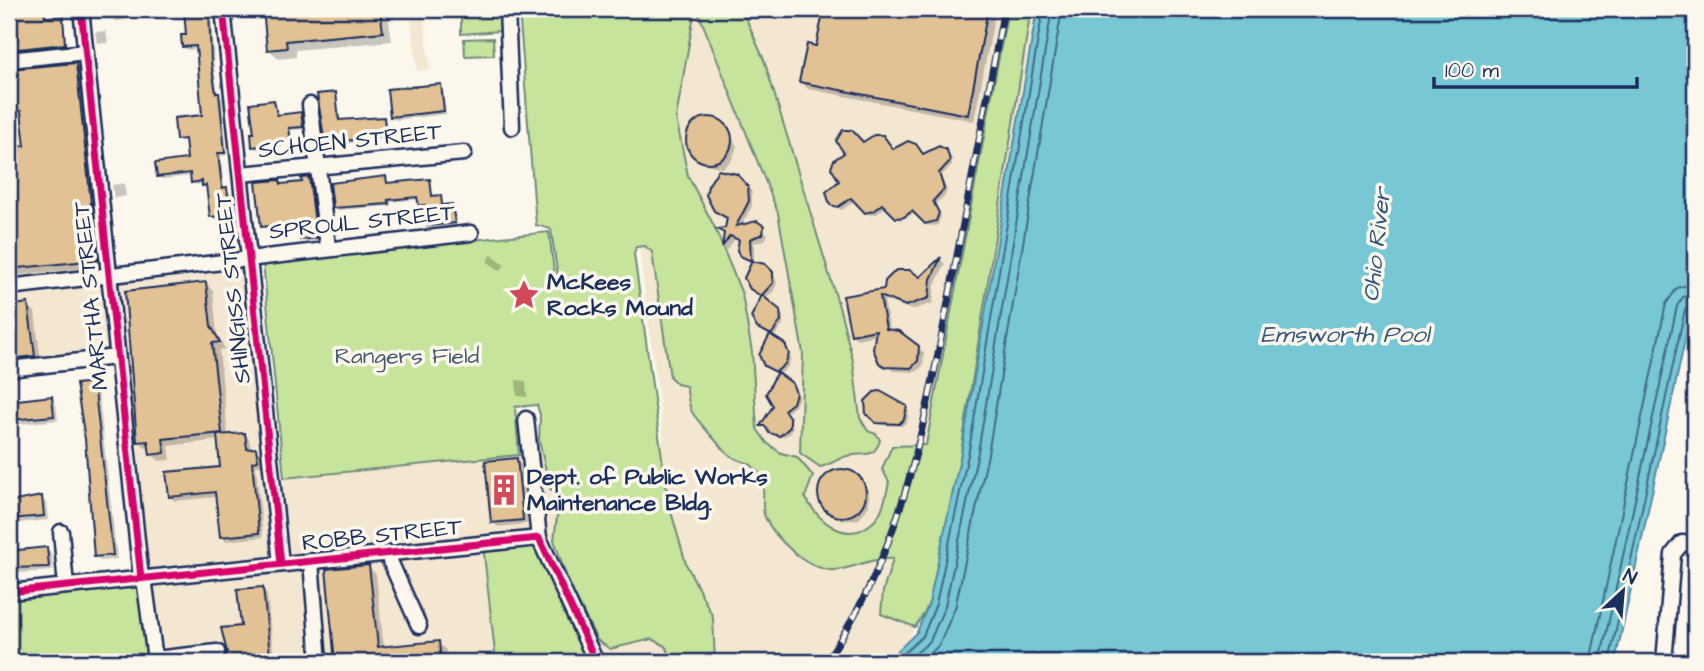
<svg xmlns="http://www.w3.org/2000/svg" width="1704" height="671" viewBox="0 0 1704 671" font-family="'Architects Daughter',sans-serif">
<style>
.built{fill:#f4e7d2}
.green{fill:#c6e49c;stroke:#708a7d;stroke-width:2}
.water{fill:#78c7d4;stroke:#538aa5;stroke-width:2}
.shadow{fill:#0003}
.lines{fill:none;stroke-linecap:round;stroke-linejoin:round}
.shore{stroke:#406c8d;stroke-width:2}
.building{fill:#e2c294;stroke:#1b2f5e;stroke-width:2}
.minor-casing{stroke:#1b2f5e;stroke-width:19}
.minor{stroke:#fbf7ec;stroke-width:14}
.rail-casing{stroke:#1b2f5e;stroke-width:7}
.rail{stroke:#fbf7ec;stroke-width:4.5;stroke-dasharray:13;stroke-linecap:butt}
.cycleway-casing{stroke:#fbf7ec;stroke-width:11}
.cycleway{stroke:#d6006c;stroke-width:7}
.labels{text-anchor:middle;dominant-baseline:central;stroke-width:7;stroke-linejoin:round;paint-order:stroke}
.street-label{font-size:23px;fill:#1b2f5e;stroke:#fbf7ec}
.poi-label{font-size:23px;font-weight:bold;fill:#1b2f5e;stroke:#fbf7ec;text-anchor:start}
.park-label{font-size:23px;fill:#465c6e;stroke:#fbf7ec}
.water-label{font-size:24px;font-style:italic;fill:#32557c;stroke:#fbf7ec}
</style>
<rect width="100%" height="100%" fill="#fbf7ec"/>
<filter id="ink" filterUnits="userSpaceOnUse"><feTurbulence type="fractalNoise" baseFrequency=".0143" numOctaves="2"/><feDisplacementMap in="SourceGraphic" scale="14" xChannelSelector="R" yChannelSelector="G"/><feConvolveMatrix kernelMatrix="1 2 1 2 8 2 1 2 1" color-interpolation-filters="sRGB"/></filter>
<g filter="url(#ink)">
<g class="built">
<polygon points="410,9 423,9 430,69 417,71"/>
<polygon points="608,9 1037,9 962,449 929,603 895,662 9,662 141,578 116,357 9,369 9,144 19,142 10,60 86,52 107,274 249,257 272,480 664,441"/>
</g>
<g class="green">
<polygon points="461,9 500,9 500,31 461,34"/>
<path d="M519 9H695L676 118 688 176 714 226 742 294 752 352 757 429 767 443 781 453 797 457 813 476 805 497C818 520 845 546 872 523 883 514 886 495 889 482L882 469 892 446 926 445 1008 9H1031L943 566 933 599 915 627 881 614 883 591 893 559C869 557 848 572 830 570 805 567 775 539 765 517 759 503 769 485 757 471 749 460 741 463 731 456 724 451 696 419 692 412 688 405 688 394 686 386L677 384 670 377 652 252 645 246 636 247 634 254 668 501 686 564 713 617 715 662H675L665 646 652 639 610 649 597 640 569 584 554 540 560 493 550 489 539 440 540 415 537 405 515 407 519 455 284 478 263 262 549 232 555 279 558 278 551 229 536 225Z"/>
<path d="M697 9H742L764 60 840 310 853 361 860 418 868 431 876 434 880 440C874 460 864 452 847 456 839 458 830 465 820 467L800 453 803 353 778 213Z"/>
<polygon points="493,38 494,55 465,56 464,39"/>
<polygon points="538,540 589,652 561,659 560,662 496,662 483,545"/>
<polygon points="141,579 148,662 9,662 9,592"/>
</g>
<polygon class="water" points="1037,9 1695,9 1695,294 1615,662 886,662 917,632 929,603 962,449"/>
<g class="shadow">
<polygon points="9,9 46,9 47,19 62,17 67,47 13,53 9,38"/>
<polygon points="111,9 139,9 139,11 125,16 125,20 115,21"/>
<polygon points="190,9 211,9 214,67 218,94 222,98 227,155 221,156 224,189 230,192 232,218 214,219 211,216 207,188 203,184 196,185 192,176 162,179 159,176 189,160 187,141 178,139 204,116 198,49 187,50 184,47 188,36"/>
<polygon points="265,9 387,9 392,41 296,50 296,57 279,59 269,49"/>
<polygon points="825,9 996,9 974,121 808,89 801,82 818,48"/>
<polygon points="95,32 106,31 108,43 97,43"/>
<polygon points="76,65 83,71 103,266 9,276 9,149 27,147 24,118 9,119 9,71"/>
<polygon points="440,86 443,89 446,114 395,120 391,116"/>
<polygon points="335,94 341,122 383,119 388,137 337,145 334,139 328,140 325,137"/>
<polygon points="274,102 278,116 301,114 305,129 291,130 293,145 256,149 253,146 256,134"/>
<polygon points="709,118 725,125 737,146 732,160 723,168 701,163 687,141 693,125"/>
<polygon points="885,139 893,150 924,156 939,148 952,158 952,165 941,176 947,190 945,196 935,204 941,217 937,226 926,225 916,213 900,220 886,206 877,214 870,215 856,200 842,210 831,204 863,144"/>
<polygon points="736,176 752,192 752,206 741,226 756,223 768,234 765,240 754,243 754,264 773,273 777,282 774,291 764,299 783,315 783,325 773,338 788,349 791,358 788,367 779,375 795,388 799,397 795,406 786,413 793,427 790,434 779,438 762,426 775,407 778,373 770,369 761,355 771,335 758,327 764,296 751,287 753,263 741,254 740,241 735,239 727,250 724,247 726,234 720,230 727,229 728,219 715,210"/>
<polygon points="385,178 389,185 429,181 434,197 440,197 444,206 455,209 457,226 432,228 427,208 420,205 420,199 391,202 391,206 338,210 334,207"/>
<polygon points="309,179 319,241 304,242 300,225 265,228 262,226"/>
<polygon points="124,183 126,196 114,198 112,185"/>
<polygon points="492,254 505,265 500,271 487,261"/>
<polygon points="941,260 945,264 935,285 933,303 912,310 884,300 890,331 924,352 923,366 916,372 893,371 881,362 877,335 857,339 852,334 845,298 886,290 920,279"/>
<polygon points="206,284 213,291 217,334 225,349 219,350 228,436 245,434 249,439 251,450 256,450 261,454 262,466 256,466 263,537 226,541 221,536 217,497 175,501 170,497 222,468 219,440 169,446 171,460 159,461 152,454 151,448 146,448 139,441"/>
<polygon points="28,305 35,312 41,363 9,368 9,307"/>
<polygon points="516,380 526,381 527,397 517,396"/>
<polygon points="93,384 98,389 117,559 100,561 96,556"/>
<polygon points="875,394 886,394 906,407 909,411 907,422 902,426 880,425 867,413"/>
<polygon points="51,398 56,404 58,420 9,425 9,403"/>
<polygon points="516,460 521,465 527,524 498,527 493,522"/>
<polygon points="833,472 851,472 869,490 869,506 859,519 842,521 822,503 821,484"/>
<polygon points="41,498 46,503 48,520 9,524 9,502 33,501"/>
<polygon points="46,549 52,554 53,571 15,573 15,576 9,576 9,553"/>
<polygon points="368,567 376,574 384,649 438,643 446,650 447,662 337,662 328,571"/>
<polygon points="262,589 267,594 274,660 228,662 226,660"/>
</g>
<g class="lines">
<g class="shore">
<polyline points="894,662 923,636 936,604 969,450 1043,9"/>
<polyline points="906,662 930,641 945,606 978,452 1052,9"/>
<polyline points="922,662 939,645 955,608 988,454 1062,9"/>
<polyline points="1590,662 1666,304 1677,288 1695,283"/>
<polyline points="1600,662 1677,306 1683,297 1695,293"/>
<polyline points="1609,662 1685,309 1695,302"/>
</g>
</g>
<g class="building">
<polygon points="9,9 44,9 45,17 63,16 65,44 9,50 9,40 18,39 16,19 9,20"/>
<polygon points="184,9 209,9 211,63 216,93 219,93 225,153 218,153 222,188 227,187 230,215 210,217 206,185 202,186 202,181 191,183 190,173 157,177 155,163 187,159 185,139 176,140 174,118 202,115 196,46 182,47 181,35 186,35"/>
<polygon points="263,9 380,9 383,32 286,41 287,48 267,50"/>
<polygon points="824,9 988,9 968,115 799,82 807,44 816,46"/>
<polygon points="76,63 97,260 9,269 9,147 25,146 21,111 9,112 9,69"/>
<polygon points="441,84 444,111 390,117 387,89"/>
<polygon points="336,92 339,120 384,117 386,135 332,143 332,137 324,138 317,94"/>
<polygon points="274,100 277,115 301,112 303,127 289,128 291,143 252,147 251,133 254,133 250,103"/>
<circle cx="709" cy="140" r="23"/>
<polygon points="843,130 852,130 863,142 874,135 883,135 893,149 908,141 916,144 923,154 939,146 947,150 950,161 939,173 944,189 933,201 939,213 936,221 925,224 912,211 904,217 896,218 882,204 873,211 865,213 851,198 838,207 830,205 826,192 839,181 831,168 834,160 844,153 836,141"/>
<polygon points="718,170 737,174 748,186 749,201 736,226 757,221 764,226 763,234 750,239 751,261 740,256 737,250 739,240 730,236 722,247 724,233 717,229 725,228 727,218 714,211 706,195 708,186"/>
<polygon points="386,176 387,183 430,179 432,196 441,195 442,205 452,204 455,223 427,226 425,205 419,206 417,197 388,200 389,204 333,208 330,183"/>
<polygon points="309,177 317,238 300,240 298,223 261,227 256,182 280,180 281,184 302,182 301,178"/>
<polygon points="941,257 931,279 929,298 906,306 880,296 886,329 899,331 919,346 918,361 911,368 886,367 879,363 873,349 876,330 851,335 843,296 884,289 885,281 896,270 910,270 920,277"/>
<polygon points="752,261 765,264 773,272 773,283 761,296 750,289 744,278"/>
<polygon points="206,282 211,326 220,342 212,343 222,433 163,439 165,453 150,455 148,441 137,442 125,291"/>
<polygon points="762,295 780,310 781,321 771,335 785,344 789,354 785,364 776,372 764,366 759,355 770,334 757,328 751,317"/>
<polygon points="28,303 35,356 9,359 9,306"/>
<polygon points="777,372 792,383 796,393 793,403 784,410 790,418 790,427 780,436 769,433 765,426 760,426 773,406 766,394"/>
<polygon points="94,382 113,555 94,557 85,439 76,384"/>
<polygon points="880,391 907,406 904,419 899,424 876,423 866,414 865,401 874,392"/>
<polygon points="52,396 54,416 9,420 9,401"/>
<polygon points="245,433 247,449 256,448 258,461 252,462 259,533 220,537 215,492 169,497 166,472 220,467 217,435"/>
<polygon points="517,458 523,520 491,523 485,461"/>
<circle cx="842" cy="493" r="24"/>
<polygon points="42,496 44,516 9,519 9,502"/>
<polygon points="47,547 49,567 9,568 9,551"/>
<polygon points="369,565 378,647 439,641 441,662 335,662 326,569"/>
<polygon points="263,587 270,656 224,660 227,652 221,628 241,626 237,589"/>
</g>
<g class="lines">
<defs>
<g id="minor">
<polyline points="81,9 141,578"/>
<polyline points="223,9 281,564"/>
<polyline points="507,9 512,127"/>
<polyline points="9,60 86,52"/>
<polyline points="310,105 328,247"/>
<polyline points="241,174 464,153"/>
<polyline points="9,287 471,233"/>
<polyline points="9,369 116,357"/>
<polyline points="526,419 539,538"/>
<polyline points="61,532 66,586"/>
<polyline points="390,553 390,561 419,626"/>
<polyline points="311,561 319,662"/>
<polyline points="144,578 155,659 217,652"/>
<polyline points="9,592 539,538 596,662"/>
<polyline points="1664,662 1673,554 1682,543 1695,544"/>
</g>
</defs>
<use href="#minor" class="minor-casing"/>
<use href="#minor" class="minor"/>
<defs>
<path id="rail" d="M825 662C903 554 925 420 950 292 968 197 986 103 1004 9"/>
</defs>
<use href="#rail" class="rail-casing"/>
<use href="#rail" class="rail"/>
<defs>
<g id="cycleway">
<polyline points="81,9 141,578"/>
<polyline points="223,9 281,564"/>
<polyline points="9,592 539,538 596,662"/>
</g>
</defs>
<use href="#cycleway" class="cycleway-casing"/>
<use href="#cycleway" class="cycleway"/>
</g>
</g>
<defs>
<symbol id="sight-bare" viewBox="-9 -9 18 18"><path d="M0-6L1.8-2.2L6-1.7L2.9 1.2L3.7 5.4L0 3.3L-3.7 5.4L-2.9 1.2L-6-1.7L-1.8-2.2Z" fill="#d1495b" stroke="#fbf7ec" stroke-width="2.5" paint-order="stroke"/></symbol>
<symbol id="building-bare" viewBox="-9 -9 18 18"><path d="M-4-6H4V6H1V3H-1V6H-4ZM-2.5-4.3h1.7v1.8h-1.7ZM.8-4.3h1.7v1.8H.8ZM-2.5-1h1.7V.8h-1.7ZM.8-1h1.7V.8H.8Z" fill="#d1495b" stroke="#fbf7ec" stroke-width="2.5" paint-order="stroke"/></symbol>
</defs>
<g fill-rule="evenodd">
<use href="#sight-bare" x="502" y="273" width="44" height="44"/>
<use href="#building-bare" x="482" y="468" width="44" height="44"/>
</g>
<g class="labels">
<g class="street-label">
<text transform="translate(350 141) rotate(-6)">SCHOEN STREET</text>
<text transform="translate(362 222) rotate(-6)">SPROUL STREET</text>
<text transform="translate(233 288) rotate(-96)">SHINGISS STREET</text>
<text transform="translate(91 296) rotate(-96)">MARTHA STREET</text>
<text transform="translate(382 535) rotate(-6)">ROBB STREET</text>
</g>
<g class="poi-label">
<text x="547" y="282">McKees<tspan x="547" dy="26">Rocks Mound</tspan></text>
<text x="527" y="477">Dept. of Public Works<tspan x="527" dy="26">Maintenance Bldg.</tspan></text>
</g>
<g class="park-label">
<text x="407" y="356">Rangers Field</text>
</g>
<g class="water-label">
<text transform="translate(1377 245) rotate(-84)">Ohio River</text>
<text x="1345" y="335">Emsworth Pool</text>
</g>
</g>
<rect width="1704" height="671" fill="none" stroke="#fbf7ec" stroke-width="35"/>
<rect x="18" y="18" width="1669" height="636" fill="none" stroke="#1b2f5e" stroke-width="2.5" filter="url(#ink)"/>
<g transform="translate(1623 591) rotate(26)" stroke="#fbf7ec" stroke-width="5" paint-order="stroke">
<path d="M0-5L12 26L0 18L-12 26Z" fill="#1b2f5e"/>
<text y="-10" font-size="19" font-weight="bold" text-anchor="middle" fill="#1b2f5e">N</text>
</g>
<path d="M1434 77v10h203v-10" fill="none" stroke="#1b2f5e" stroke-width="3.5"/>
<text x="1445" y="77" font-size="21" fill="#1b2f5e" stroke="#fbf7ec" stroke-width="5" paint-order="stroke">100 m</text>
</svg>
